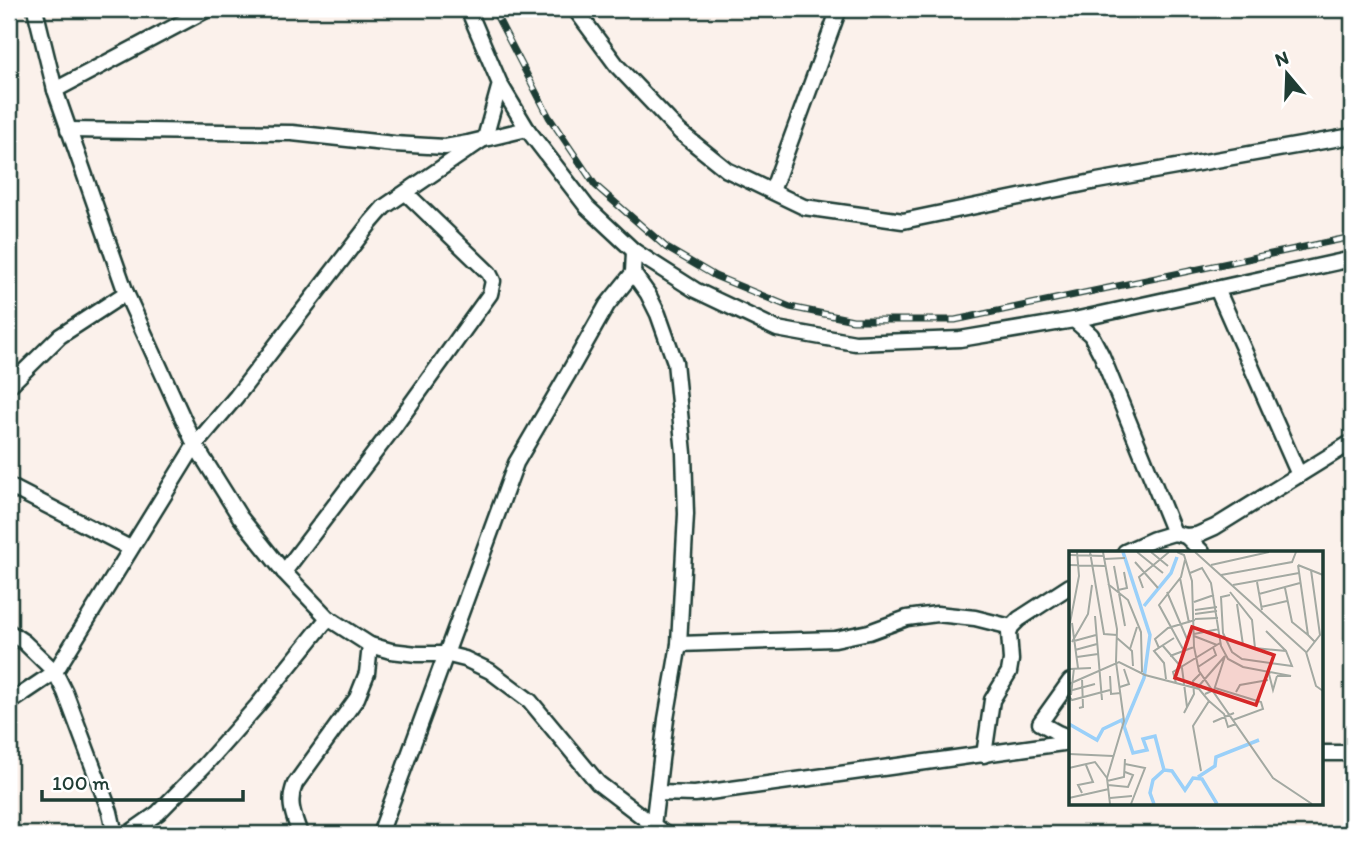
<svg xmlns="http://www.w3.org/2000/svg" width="1361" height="843" viewBox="0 0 1361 843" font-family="Itim,sans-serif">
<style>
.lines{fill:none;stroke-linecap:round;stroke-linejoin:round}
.minor-casing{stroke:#1f3d34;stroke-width:19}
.minor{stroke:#fff;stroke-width:14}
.rail-casing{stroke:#1f3d34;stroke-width:7}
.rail{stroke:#fff;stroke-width:4.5;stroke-dasharray:13;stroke-linecap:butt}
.inset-river{fill:none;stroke:#9ad0f9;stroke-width:3.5}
.inset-road{fill:none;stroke:#a3a9a2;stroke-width:2}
.view{fill:#d62828;fill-opacity:0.15;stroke:#d62828;stroke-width:3.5}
.inset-edge{fill:none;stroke:#1f3d34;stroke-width:3.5}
</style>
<rect width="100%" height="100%" fill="#fbf1eb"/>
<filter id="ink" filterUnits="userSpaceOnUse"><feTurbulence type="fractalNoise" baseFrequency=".0143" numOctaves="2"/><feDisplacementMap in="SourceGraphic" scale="14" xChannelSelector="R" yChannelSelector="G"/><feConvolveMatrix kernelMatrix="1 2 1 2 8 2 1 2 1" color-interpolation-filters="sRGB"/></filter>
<g filter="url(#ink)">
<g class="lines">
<defs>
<g id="minor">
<polyline points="35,9 55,90 126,293 195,445 240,517 284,572 328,618 370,645 391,651 417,654 445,654 465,659 490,671 530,701 598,783 665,834"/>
<polyline points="468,9 500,84 527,129 587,207 634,251 695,290 777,329 855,343 960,339 1074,320 1352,259"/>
<polyline points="575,9 618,67 680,132 727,170 804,207 903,221 1097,181 1352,136"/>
<polyline points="55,90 208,9"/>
<polyline points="68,130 292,133 394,144 445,147 468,143 527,129"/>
<polyline points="772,191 839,9"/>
<polyline points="633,273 648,294 658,314 675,362 684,453 686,514 679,644 666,719 653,826 651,833"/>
<polyline points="1217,289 1299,475"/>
<polyline points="1074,320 1091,335 1102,356 1174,533"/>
<polyline points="9,386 60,336 126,293"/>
<polyline points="9,486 130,548"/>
<polyline points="1186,536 1202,552"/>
<polyline points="1125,552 1154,539 1174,533 1186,536 1197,535 1215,527 1352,442"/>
<polyline points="284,572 395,426 490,294 493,281 489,273 406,193"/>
<polyline points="9,632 24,642 55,672 65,692 110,812 115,834"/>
<polyline points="679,644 835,639 869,632 907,618 937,614 975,618 1011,627"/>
<polyline points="1070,681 1040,723 1058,733 1070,738"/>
<polyline points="9,703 55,672 195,445 236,397 371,222 384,207 485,138 500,84"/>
<polyline points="1321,753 1352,753"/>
<polyline points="984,755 992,700 1009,672 1011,660 1009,633 1011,627 1019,619 1070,586"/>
<polyline points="657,793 695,794 1070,742"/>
<polyline points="128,834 158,813 204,766 257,706 328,618"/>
<path d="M300 834C294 816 287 803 295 784L357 698 367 673 370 645"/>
<polyline points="380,834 516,463 568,374 607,305 633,273 634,251"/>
</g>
</defs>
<use href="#minor" class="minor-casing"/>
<use href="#minor" class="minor"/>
<defs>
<polyline id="rail" points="493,9 549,117 595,185 667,248 715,276 790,307 853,320 955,320 1352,237"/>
</defs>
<use href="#rail" class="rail-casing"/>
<use href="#rail" class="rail"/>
</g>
</g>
<g transform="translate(1069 551)">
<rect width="254" height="254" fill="#fbf1eb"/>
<path class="inset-river" d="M54 1 81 84 75 127 55 175M75 55 102 22 108 6M0 173 28 189 34 178 53 169 64 202 78 199 74 188 86 185 95 219 103 220 116 239 124 227 133 228 148 253M129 226 146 215 147 206 190 189M85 253 81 242 84 229 95 219"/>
<path class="inset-road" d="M21 1 35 83 48 84M34 1 48 78 47 111 55 170 38 227 41 253M68 1 94 22M82 1 99 15M108 1 115 4 123 30 125 96 130 120 204 227 243 253M126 1 237 101 247 135 254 140M0 4 35 5M35 8 56 7M66 11 89 37M0 14 36 15M142 14 200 1M229 14 239 84 246 91M229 14 254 24M45 15 56 75M121 22 133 17 142 32 152 95 159 108 174 116 222 125H208M152 24 223 11 227 1M111 27 120 72M188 31 193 59M39 33 59 49 72 81 73 121M164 34 230 22M74 37 70 26 100 1M216 37 223 71 239 84M49 39 58 37 55 21M98 41 118 88M190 43 231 32M161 44 152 46 154 82 163 101 173 108 223 115 217 100 186 97 183 69 161 41M125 51 145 44M168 53 174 94M192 56 218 50M126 59 148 56M126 63 148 60M26 65 33 149M126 68 149 67M1 72 10 25 8 1M3 72 9 117M197 80 217 100M125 83 150 78M125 85 148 94M48 87 63 100 64 115M5 90 27 84M3 91 19 63 23 34M94 95 113 117 118 156M90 97 86 88 99 77 126 69M61 98 68 76M6 99 28 93M115 100 90 54 112 26 116 9M237 102 251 84 242 19M101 105 125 96M8 106 29 103M129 116 147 104 144 96M0 118 22 117M199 119 204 139 208 125M41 125 42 143 52 142M97 128 95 112 85 100 105 87M107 132 104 121 151 92M0 133 50 111 76 124 130 138 140 150 124 175 132 220M51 136 60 133 55 118M128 137 156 105M146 137 192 151 194 158 164 169M0 140 26 133M167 141 171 134 199 129M136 143 145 139 156 105M2 144 5 117M0 145 3 149 41 139M140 150 155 163 159 176 167 173M10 157 14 156 13 127M115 162 125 143 124 130 132 122M144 171 165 162M0 203 44 205M56 213 76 217 62 253M0 217 26 211 38 227M38 230 55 226 56 208M39 234 59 236 64 224 56 221M13 242 9 234 24 231 17 214M0 247 40 238M41 247 63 245"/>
<path class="view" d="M123 76 205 104 187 154 106 127Z"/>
<rect width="254" height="254" class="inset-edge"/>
</g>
<rect width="1361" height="843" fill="none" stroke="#fff" stroke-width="35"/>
<rect x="18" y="18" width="1326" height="808" fill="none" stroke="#1f3d34" stroke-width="2.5" filter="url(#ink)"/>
<g transform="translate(1287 74) rotate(341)" stroke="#ffffff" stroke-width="5" paint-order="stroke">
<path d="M0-5L12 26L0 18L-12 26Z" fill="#1f3d34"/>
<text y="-10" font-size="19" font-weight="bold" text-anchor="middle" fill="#1f3d34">N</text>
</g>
<path d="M42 790v10h201v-10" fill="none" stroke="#1f3d34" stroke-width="3.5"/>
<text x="52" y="790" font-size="21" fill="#1f3d34" stroke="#ffffff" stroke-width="5" paint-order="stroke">100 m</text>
</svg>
